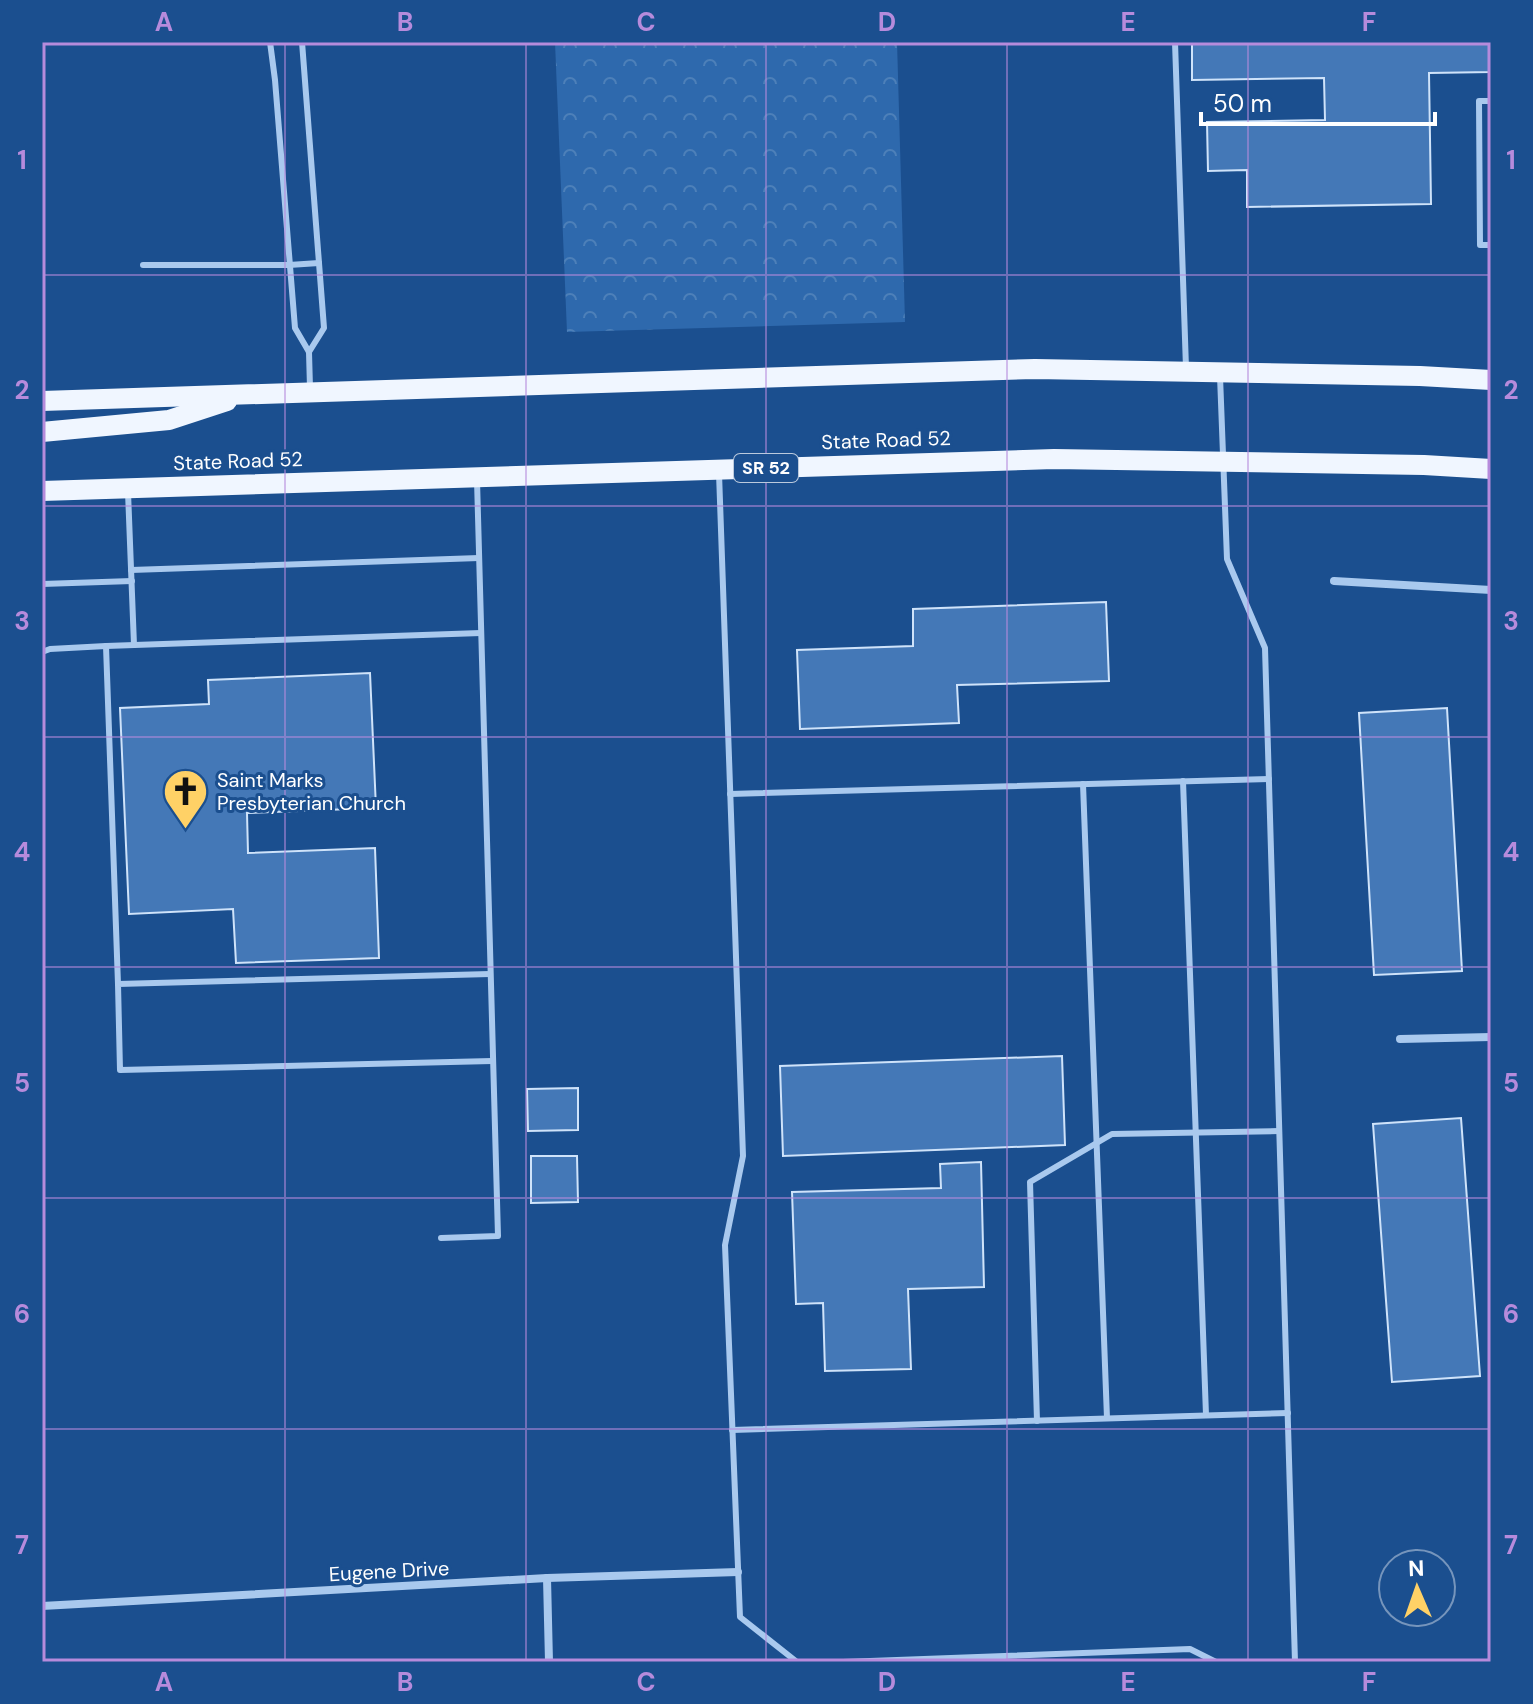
<svg xmlns="http://www.w3.org/2000/svg" width="1533" height="1704" viewBox="0 0 1533 1704" font-family="'DM Sans',sans-serif">
<style>
.forest{fill:url(#forest-crowns)}
.building{fill:#4478b7;stroke:#cfe3fa;stroke-width:2}
.lines{fill:none;stroke-linecap:round;stroke-linejoin:round}
.service{stroke:#a9c9ee;stroke-width:6}
.minor{stroke:#a9c9ee;stroke-width:8}
.primary{stroke:#f0f6ff;stroke-width:20}
.grid{fill:none;stroke:#b68bdc;stroke-width:2;stroke-opacity:0.55}
.labels{text-anchor:middle;dominant-baseline:central;stroke-width:6;stroke-linejoin:round;paint-order:stroke}
.shield{fill:#1b4f8f;stroke:#bbcadd;stroke-width:2}
.shield-label{font-size:18px;font-weight:bold;fill:#fff}
.street-label{font-size:20px;fill:#fff;stroke:#1b4f8f}
.poi-label{font-size:20px;fill:#fff;stroke:#1b4f8f;text-anchor:start}
.neatline{fill:none;stroke:#b68bdc;stroke-width:3}
.grid-label{font-size:26px;text-anchor:middle;font-weight:bold;fill:#b68bdc}
</style>
<defs>
<pattern id="forest-crowns" width="20" height="18" patternUnits="userSpaceOnUse" patternTransform="scale(2)"><rect width="20" height="18" fill="#2e69ad"/><path d="M2 6a3 3 0 1 1 6 0M12 15a3 3 0 1 1 6 0" fill="none" stroke="#4d80b9"/></pattern>
</defs>
<rect width="100%" height="100%" fill="#1b4f8f"/>
<polygon class="forest" points="555,42 897,42 905,322 567,332"/>
<g class="building">
<polygon points="1192,42 1491,42 1491,72 1429,73 1431,204 1247,207 1247,170 1208,171 1207,122 1325,120 1324,78 1192,80"/>
<polygon points="1106,602 1109,681 957,685 959,723 800,729 797,650 913,646 913,609"/>
<polygon points="370,673 376,808 247,813 248,853 375,848 379,958 236,963 233,909 129,914 120,708 209,704 208,680"/>
<polygon points="1447,708 1462,971 1374,975 1359,713"/>
<polygon points="1062,1056 1065,1145 783,1156 780,1066"/>
<polygon points="578,1088 578,1130 528,1131 527,1089"/>
<polygon points="1461,1118 1480,1376 1392,1382 1373,1124"/>
<polygon points="531,1156 577,1156 578,1202 531,1203"/>
<polygon points="981,1162 984,1287 908,1289 911,1369 825,1371 823,1303 796,1304 792,1192 941,1188 940,1164"/>
</g>
<g class="lines">
<g class="service">
<polyline points="270,42 275,80 295,328 309,352 310,388"/>
<polyline points="302,42 324,328 309,352"/>
<polyline points="1175,42 1186,368"/>
<polyline points="1491,101 1479,101 1480,245 1491,245"/>
<polyline points="143,265 289,265 319,263"/>
<polyline points="1220,376 1227,559 1265,648 1295,1662"/>
<polyline points="719,473 743,1156 725,1245 740,1617 797,1662"/>
<polyline points="128,492 134,645"/>
<polyline points="131,570 479,558"/>
<polyline points="42,584 132,581"/>
<polyline points="106,646 118,984"/>
<polyline points="42,652 50,649 106,646 481,633"/>
<polyline points="1183,781 1206,1415"/>
<polyline points="1083,784 1107,1418"/>
<polyline points="730,794 1269,779"/>
<polyline points="490,974 118,984 120,1070 492,1061"/>
<polyline points="441,1238 498,1236 477,480"/>
<polyline points="1037,1421 1030,1182 1112,1134 1279,1131"/>
<polyline points="732,1430 1288,1413"/>
<polyline points="843,1662 1190,1649 1216,1662"/>
</g>
<g class="minor">
<polyline points="1334,581 1491,590"/>
<polyline points="1400,1039 1491,1037"/>
<polyline points="547,1578 549,1662"/>
<polyline points="42,1606 547,1578 738,1572"/>
</g>
<g class="primary">
<polyline points="42,401 1035,369 1420,376 1491,380"/>
<polyline points="42,432 169,420 227,401"/>
<polyline points="42,491 1054,459 1424,465 1491,469"/>
</g>
</g>
<path class="grid" d="M285 42V1662M526 42V1662M766 42V1662M1007 42V1662M1248 42V1662M42 275H1491M42 506H1491M42 737H1491M42 967H1491M42 1198H1491M42 1429H1491"/>
<defs>
<symbol id="church-pin" viewBox="-11 -11 22 30"><path d="M0 17L-7.5 6A9.5 9.5 0 1 1 7.5 6Z" fill="#ffd166" stroke="#1b4f8f"/><path d="M-1.2-6h2.4v3.5h3.3v2.4h-3.3V6h-2.4V-.1h-3.3v-2.4h3.3Z" fill="#111"/></symbol>
</defs>
<g fill-rule="evenodd">
<use href="#church-pin" x="160" y="766" width="51" height="69"/>
</g>
<g class="labels">
<rect class="shield" x="734" y="454" width="64" height="28" rx="6"/>
<g class="shield-label">
<text x="766" y="468">SR 52</text>
</g>
<g class="street-label">
<text transform="translate(886 440) rotate(-2)">State Road 52</text>
<text transform="translate(238 461) rotate(-2)">State Road 52</text>
<text transform="translate(389 1571) rotate(-3)">Eugene Drive</text>
</g>
<g class="poi-label">
<text x="217" y="780">Saint Marks<tspan x="217" dy="23">Presbyterian Church</tspan></text>
</g>
</g>
<rect width="1533" height="1704" fill="none" stroke="#1b4f8f" stroke-width="88"/>
<g transform="translate(1417 1588) rotate(358)"><circle r="38" fill="#1b4f8f" stroke="#7695bc" stroke-width="2"/>
<path d="M0-6L14 30L0 20L-14 30Z" fill="#ffd166"/>
<text y="-12" font-size="22" font-weight="bold" text-anchor="middle" fill="#ffffff">N</text>
</g>
<path d="M1201 112v12h234v-12" fill="none" stroke="#ffffff" stroke-width="4"/>
<text x="1213" y="112" font-size="24" fill="#ffffff" stroke="#1b4f8f" stroke-width="6" paint-order="stroke">50 m</text>
<rect x="44" y="44" width="1445" height="1616" class="neatline"/>
<g class="grid-label">
<text x="164" y="31">A</text>
<text x="405" y="31">B</text>
<text x="646" y="31">C</text>
<text x="887" y="31">D</text>
<text x="1128" y="31">E</text>
<text x="1369" y="31">F</text>
<text x="22" y="169">1</text>
<text x="1511" y="169">1</text>
<text x="22" y="399">2</text>
<text x="1511" y="399">2</text>
<text x="22" y="630">3</text>
<text x="1511" y="630">3</text>
<text x="22" y="861">4</text>
<text x="1511" y="861">4</text>
<text x="22" y="1092">5</text>
<text x="1511" y="1092">5</text>
<text x="22" y="1323">6</text>
<text x="1511" y="1323">6</text>
<text x="22" y="1554">7</text>
<text x="1511" y="1554">7</text>
<text x="164" y="1691">A</text>
<text x="405" y="1691">B</text>
<text x="646" y="1691">C</text>
<text x="887" y="1691">D</text>
<text x="1128" y="1691">E</text>
<text x="1369" y="1691">F</text>
</g>
</svg>
